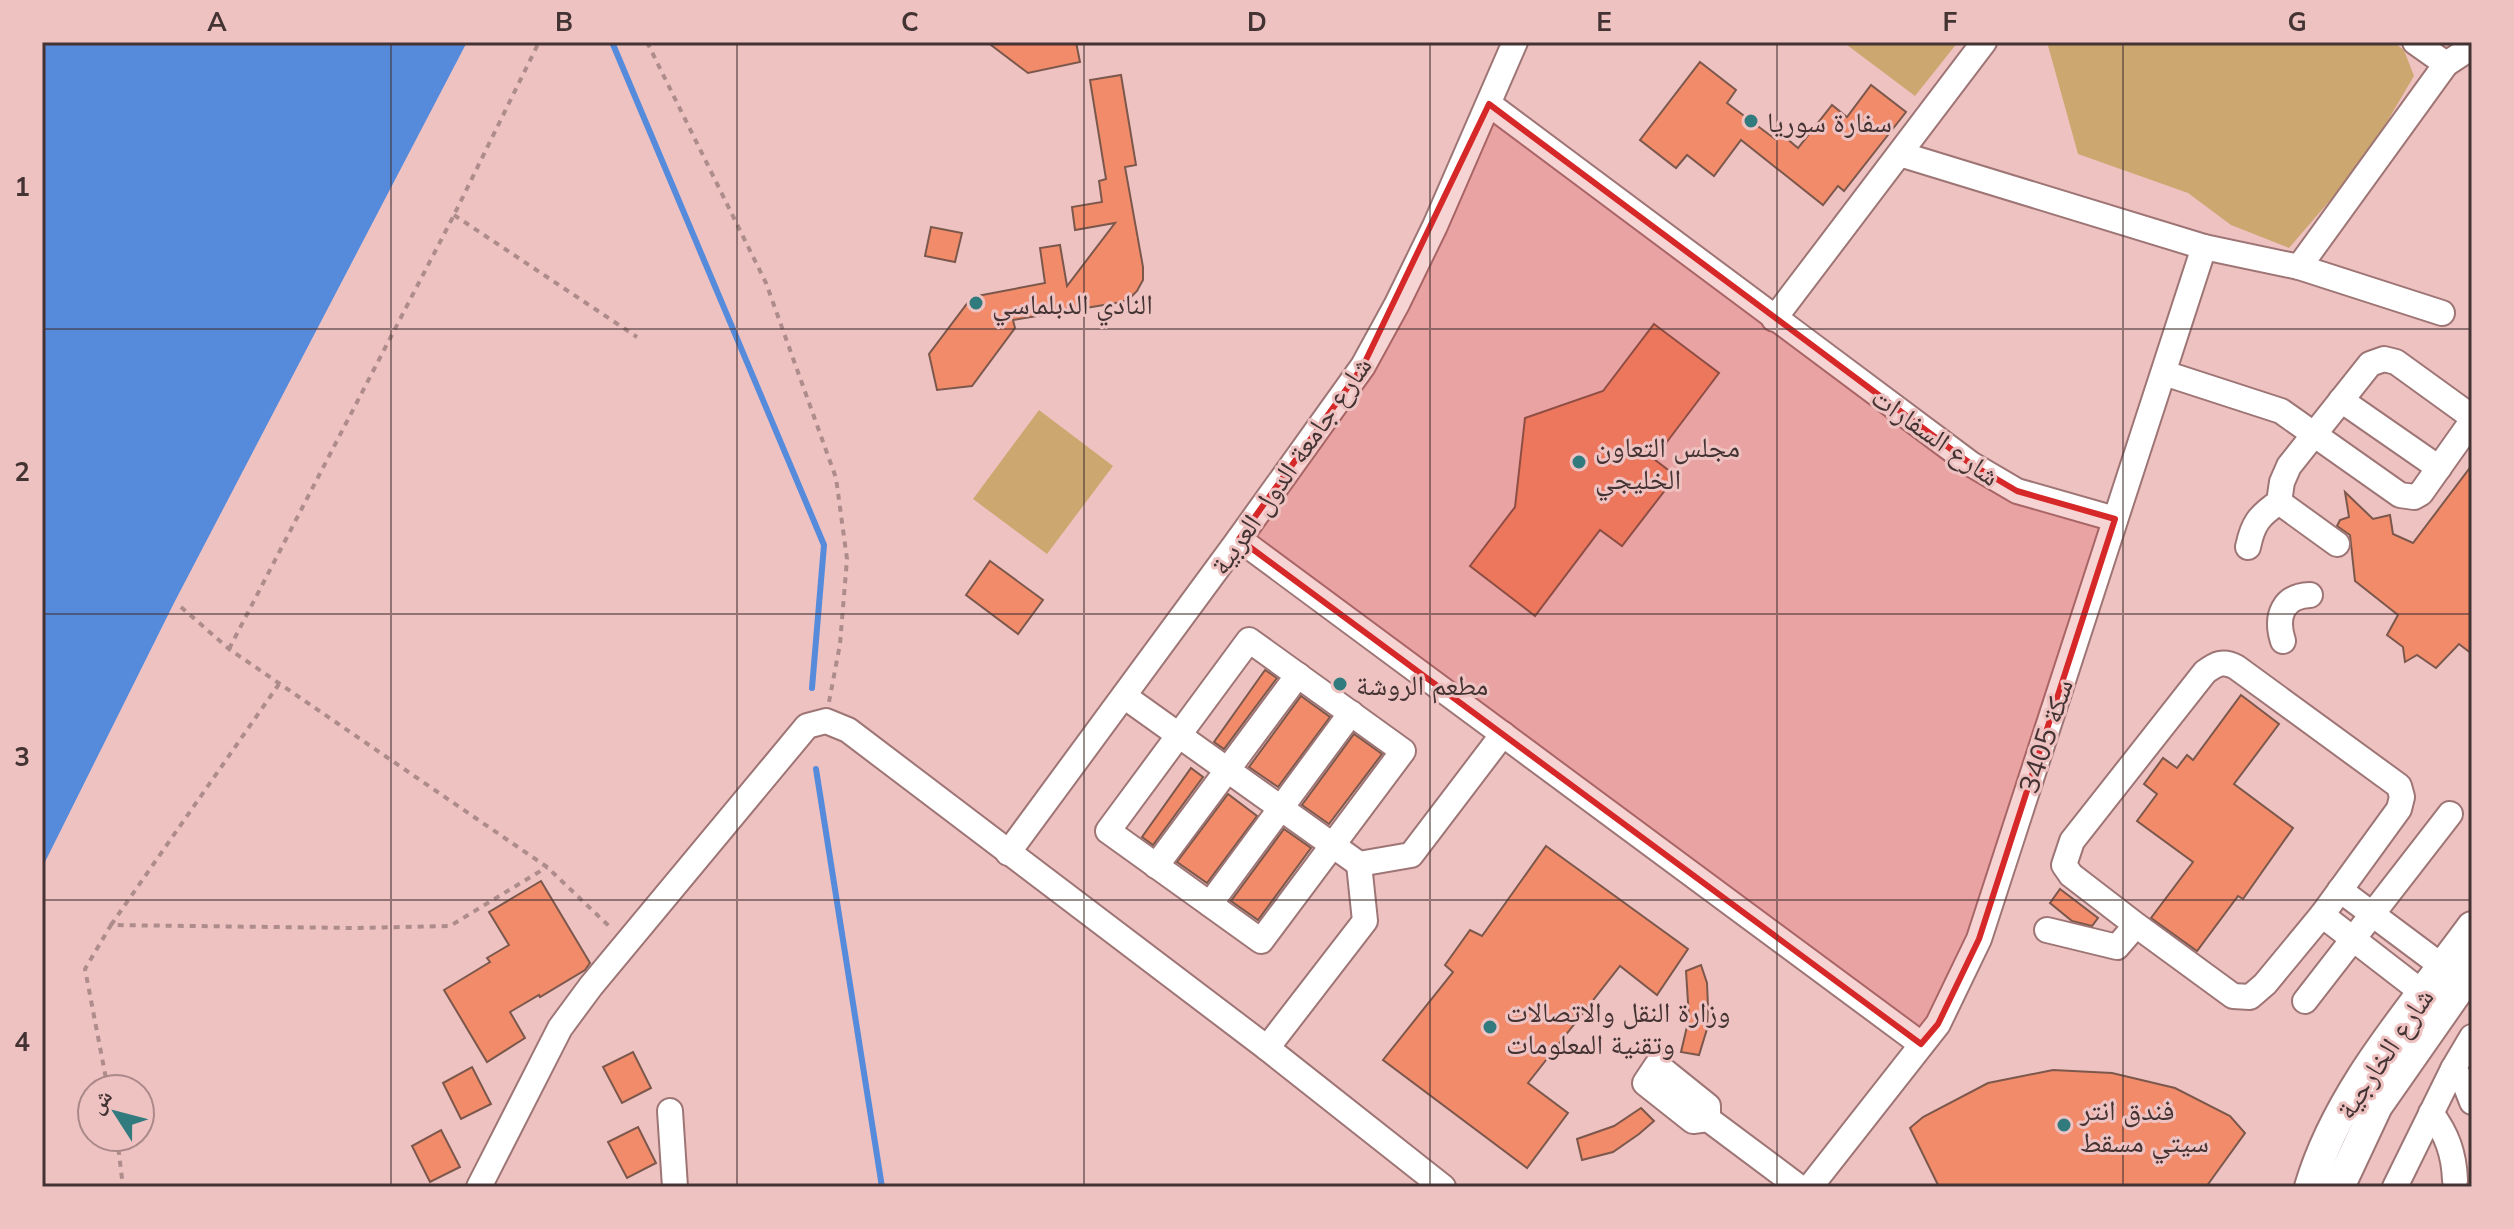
<svg xmlns="http://www.w3.org/2000/svg" width="2514" height="1229" viewBox="0 0 2514 1229" font-family="Mulish,'Noto Naskh Arabic',sans-serif">
<style>
.green{fill:#cca870}
.water{fill:#568bdb}
.lines{fill:none;stroke-linecap:round;stroke-linejoin:round}
.stream{stroke:#568bdb;stroke-width:6}
.building{fill:#f28b6a;stroke:#7c584c;stroke-width:2}
.minor-casing{stroke:#9e7575;stroke-width:28}
.major-casing{stroke:#9e7575;stroke-width:34}
.path{stroke:#ae8c8c;stroke-width:4;stroke-dasharray:6 6;stroke-linecap:butt}
.minor{stroke:#fff;stroke-width:24}
.major{stroke:#fff;stroke-width:30}
.marked{fill:#d62828;fill-opacity:0.2;stroke:#d62828;stroke-width:6;stroke-linejoin:round}
.grid{fill:none;stroke:#433;stroke-width:2;stroke-opacity:0.55}
.poi-dot{fill:#317a7d;stroke:#efc2c2;stroke-width:3}
.labels{text-anchor:middle;dominant-baseline:central;stroke-width:6;stroke-linejoin:round;paint-order:stroke}
.poi-label{font-size:28px;fill:#433;stroke:#efc2c2;text-anchor:start}
.street-label{font-size:28px;fill:#433;stroke:#efc2c2}
.neatline{fill:none;stroke:#433;stroke-width:3}
.grid-label{font-size:26px;text-anchor:middle;font-weight:bold;fill:#433}
</style>
<rect width="100%" height="100%" fill="#efc2c2"/>
<g class="green">
<polygon points="1843,42 1958,42 1915,96"/>
<polygon points="2047,42 2393,42 2404,50 2414,76 2364,161 2289,248 2231,225 2188,193 2078,154"/>
<polygon points="1039,410 1113,466 1047,554 973,499"/>
</g>
<polygon class="water" points="42,42 467,42 174,603 42,868"/>
<g class="lines">
<g class="stream">
<polyline points="612,42 824,545 812,688"/>
<polyline points="816,769 882,1187"/>
</g>
</g>
<g class="building">
<polygon points="987,42 1076,42 1080,62 1028,73"/>
<polygon points="1700,62 1736,90 1727,103 1775,139 1780,133 1798,148 1832,105 1847,117 1871,85 1906,112 1844,191 1838,186 1823,205 1741,140 1714,176 1687,155 1676,168 1640,140"/>
<polygon points="1121,75 1136,165 1125,167 1143,267 1143,280 1137,291 1128,300 1116,303 1013,320 1015,328 972,386 937,390 929,354 972,297 1045,283 1040,248 1060,245 1067,286 1115,223 1075,230 1072,207 1102,202 1099,181 1106,179 1090,80"/>
<polygon points="931,227 962,233 955,262 925,256"/>
<polygon points="1654,324 1719,373 1654,459 1676,476 1622,546 1600,530 1535,616 1470,566 1515,507 1525,418 1603,391"/>
<polygon points="2472,465 2472,654 2459,644 2436,668 2417,655 2405,662 2403,647 2387,635 2398,615 2355,581 2350,535 2337,526 2340,520 2349,517 2345,492 2373,519 2390,515 2393,534 2413,543"/>
<polygon points="990,561 1043,600 1018,634 966,595"/>
<polygon points="1265,670 1277,678 1224,749 1214,742"/>
<polygon points="2241,695 2279,724 2234,784 2293,828 2243,899 2238,896 2197,951 2151,918 2193,862 2137,821 2157,794 2144,784 2163,758 2177,768 2187,755 2193,760"/>
<polygon points="1301,696 1330,717 1278,787 1249,767"/>
<polygon points="1354,734 1382,754 1329,824 1302,805"/>
<polygon points="1191,768 1203,777 1153,845 1142,837"/>
<polygon points="1228,794 1257,816 1207,883 1177,862"/>
<polygon points="1284,829 1311,848 1258,920 1231,901"/>
<polygon points="1546,846 1688,949 1657,995 1620,966 1528,1083 1568,1113 1527,1168 1383,1060 1453,972 1445,965 1470,930 1482,936"/>
<polygon points="541,881 590,963 585,970 540,997 539,995 510,1012 525,1038 487,1062 444,990 490,962 487,958 509,945 489,912"/>
<polygon points="2060,889 2098,918 2092,926 2072,921 2050,903"/>
<polygon points="1701,965 1707,983 1708,1007 1707,1029 1699,1055 1681,1052 1689,1018 1686,971"/>
<polygon points="633,1052 651,1088 622,1103 603,1067"/>
<polygon points="472,1067 491,1104 461,1119 443,1083"/>
<polygon points="2053,1070 2112,1073 2175,1088 2230,1116 2245,1133 2206,1187 1939,1187 1910,1128 1923,1117 1988,1083"/>
<polygon points="1641,1108 1654,1121 1639,1134 1613,1152 1582,1160 1577,1139 1614,1126"/>
<polygon points="638,1127 656,1163 627,1178 608,1142"/>
<polygon points="441,1130 460,1167 430,1182 412,1146"/>
</g>
<g class="lines">
<defs>
<g id="minor">
<polyline points="2446,64 2472,47"/>
<polyline points="1489,104 1971,464 2017,491 2115,519"/>
<polyline points="1900,154 2204,247 2299,267 2442,313"/>
<polyline points="2299,267 2446,64 2415,42"/>
<polyline points="1774,319 1984,42"/>
<polyline points="2164,373 2281,411 2400,495 2414,497 2421,493 2472,421"/>
<polyline points="2341,400 2439,468"/>
<polyline points="2279,502 2337,544"/>
<polyline points="1239,539 1921,1044"/>
<path d="M2248 547C2253 523 2259 516 2279 502L2282 482 2289 466 2370 364 2384 359 2396 362 2472 417"/>
<polygon points="1249,640 1403,751 1261,941 1108,831"/>
<path d="M2283 641C2275 616 2283 596 2310 595"/>
<polyline points="1124,696 1359,864 1411,855 1503,734"/>
<polyline points="1008,853 1239,539 1363,366 1397,304 1435,226 1515,42"/>
<polyline points="1156,866 1298,675"/>
<polyline points="2340,890 2443,967"/>
<polyline points="1210,904 1351,713"/>
<polyline points="2322,915 2423,993"/>
<path d="M2047 930 2117 947 2136 925 2233 996 2250 997 2265 984 2322 915 2399 809 2402 797 2399 786 2236 667C2223 660 2216 664 2205 672L2072 841 2064 865 2071 875 2136 925"/>
<polyline points="2305,1001 2450,814"/>
<polyline points="1267,1048 1365,921 1359,864"/>
<polyline points="2453,1069 2465,1084 2472,1102"/>
<polyline points="670,1111 675,1187"/>
<path d="M2431 1113C2447 1134 2454 1154 2455 1180"/>
<polyline points="1708,1119 1708,1106 1657,1065 1645,1083 1693,1121 1708,1119 1799,1187"/>
<polyline points="479,1187 560,1028 591,986 807,726 826,721 848,730 1267,1048 1443,1187"/>
<polyline points="1810,1187 1938,1024 1979,939 2204,247"/>
<polyline points="2395,1187 2453,1069 2472,1037"/>
</g>
<g id="major">
<path d="M2310 1187C2339 1089 2413 1008 2472 927"/>
<polyline points="2339,1187 2377,1106 2472,970"/>
</g>
</defs>
<use href="#minor" class="minor-casing"/>
<use href="#major" class="major-casing"/>
<g class="path">
<polyline points="647,42 766,283 836,478 847,559 840,644 829,702"/>
<polyline points="454,215 637,337"/>
<polyline points="181,607 229,649 547,867 611,928"/>
<polyline points="229,649 454,215 539,42"/>
<polyline points="111,925 279,684"/>
<polyline points="108,1089 85,969 111,925 353,928 450,926 547,867"/>
<polyline points="117,1137 123,1187"/>
</g>
<use href="#minor" class="minor"/>
<use href="#major" class="major"/>
</g>
<path class="marked" d="M1489 104 1971 464 2017 491 2115 519 1979 939 1938 1024 1921 1044 1239 539 1363 366Z"/>
<path class="grid" d="M391 42V1187M737 42V1187M1084 42V1187M1430 42V1187M1777 42V1187M2123 42V1187M42 329H2472M42 614H2472M42 900H2472"/>
<g class="poi-dot">
<circle cx="1751" cy="121" r="8"/>
<circle cx="976" cy="303" r="8"/>
<circle cx="1579" cy="462" r="8"/>
<circle cx="1340" cy="684" r="8"/>
<circle cx="1490" cy="1027" r="8"/>
<circle cx="2064" cy="1125" r="8"/>
</g>
<g class="labels">
<g class="poi-label">
<text x="1767" y="121">سفارة سوريا</text>
<text x="992" y="303">النادي الدبلماسي</text>
<text x="1595" y="446">مجلس التعاون<tspan x="1595" dy="32">الخليجي</tspan></text>
<text x="1356" y="684">مطعم الروشة</text>
<text x="1506" y="1011">وزارة النقل والاتصالات<tspan x="1506" dy="32">وتقنية المعلومات</tspan></text>
<text x="2080" y="1109">فندق انتر<tspan x="2080" dy="32">سيتي مسقط</tspan></text>
</g>
<g class="street-label">
<text transform="translate(1936 436) rotate(35)">شارع السفارات</text>
<text transform="translate(1290 465) rotate(-55)">شارع جامعة الدول العربية</text>
<text transform="translate(2045 736) rotate(-72)">سكة 3405</text>
<text transform="translate(2384 1053) rotate(-56)">شارع الخارجية</text>
</g>
</g>
<rect width="2514" height="1229" fill="none" stroke="#efc2c2" stroke-width="88"/>
<g transform="translate(116 1113) rotate(306)"><circle r="38" fill="#efc2c2" stroke="#ab8989" stroke-width="2"/>
<path d="M0-6L14 30L0 20L-14 30Z" fill="#317a7d"/>
<text y="-12" font-size="22" font-weight="bold" text-anchor="middle" fill="#443333">ش</text>
</g>
<rect x="44" y="44" width="2426" height="1141" class="neatline"/>
<g class="grid-label">
<text x="217" y="31">A</text>
<text x="564" y="31">B</text>
<text x="910" y="31">C</text>
<text x="1257" y="31">D</text>
<text x="1604" y="31">E</text>
<text x="1950" y="31">F</text>
<text x="2297" y="31">G</text>
<text x="22" y="196">1</text>
<text x="22" y="481">2</text>
<text x="22" y="766">3</text>
<text x="22" y="1051">4</text>
</g>
</svg>
